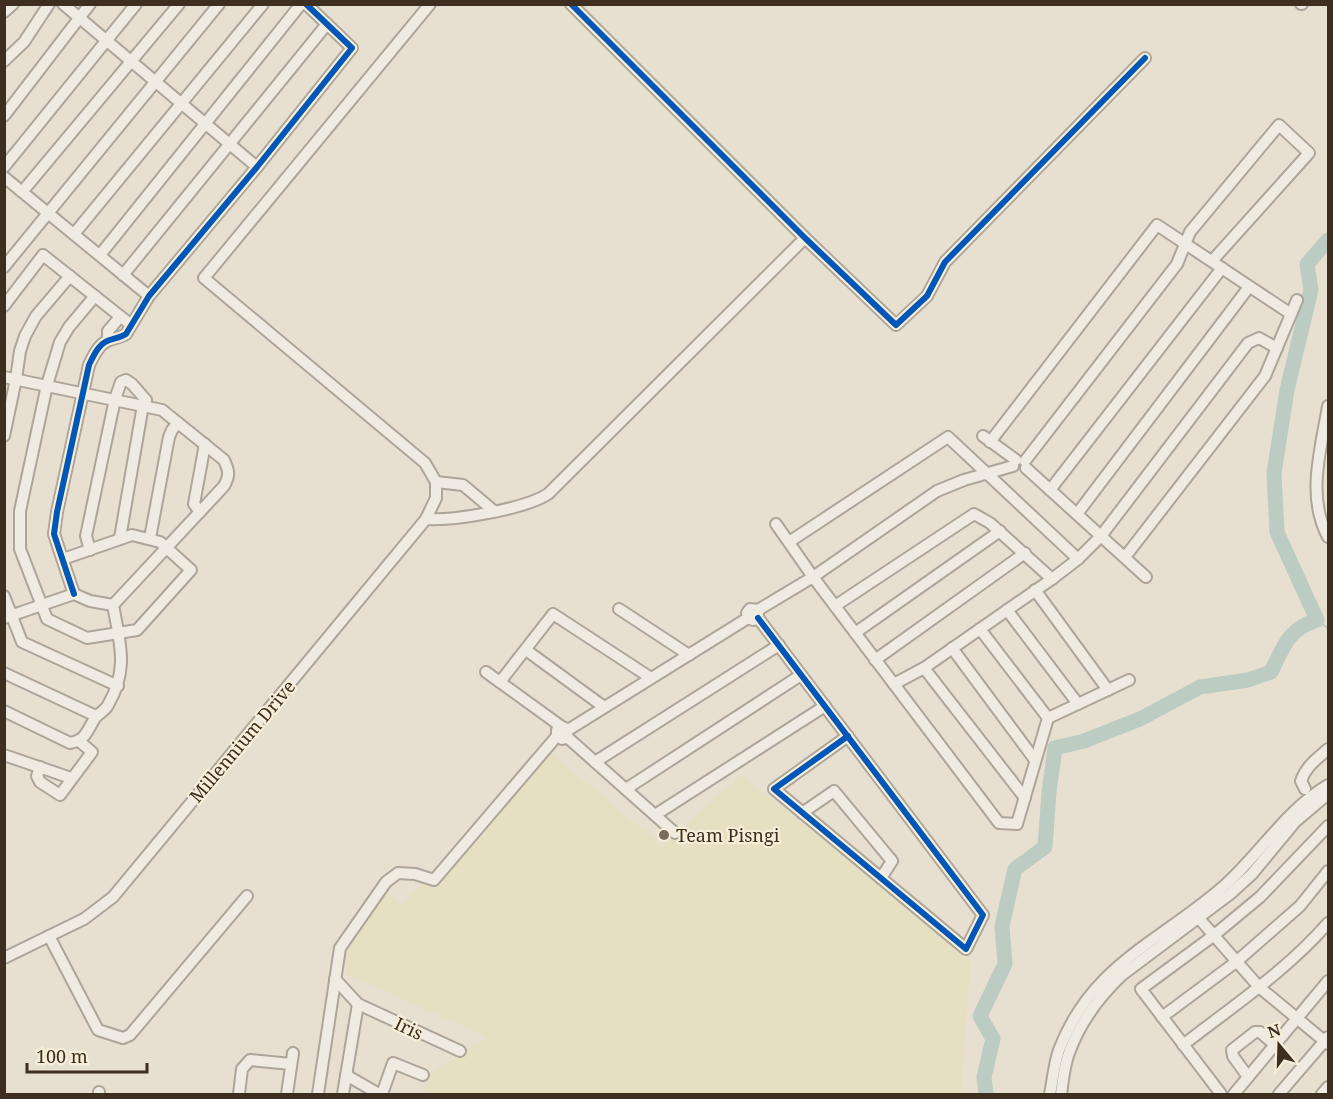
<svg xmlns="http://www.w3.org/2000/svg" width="1333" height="1099" viewBox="0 0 1333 1099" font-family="'Noto Serif',serif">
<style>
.farmland{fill:#e6dfc2}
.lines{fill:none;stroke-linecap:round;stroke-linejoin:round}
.stream{stroke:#bcccc2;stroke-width:2}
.river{stroke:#bcccc2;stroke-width:15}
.minor-casing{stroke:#ada599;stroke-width:14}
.minor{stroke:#efebe3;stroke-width:10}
.cycleway-casing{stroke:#f7eed8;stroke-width:10}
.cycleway{stroke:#0057b8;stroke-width:6}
.poi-dot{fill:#786c5e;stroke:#f7eed8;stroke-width:2}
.labels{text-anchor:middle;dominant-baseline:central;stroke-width:4.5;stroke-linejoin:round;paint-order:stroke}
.street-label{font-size:18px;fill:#3d2e20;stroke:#f7eed8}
.poi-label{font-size:18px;fill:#3d2e20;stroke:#f7eed8;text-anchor:start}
</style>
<rect width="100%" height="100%" fill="#e7e0d1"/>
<polygon class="farmland" points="551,753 663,847 741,775 971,956 961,1094 424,1094 422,1090 436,1070 487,1037 346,974 346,948 387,893 401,906 422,884 436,889"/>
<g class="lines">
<polyline class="stream" points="1317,620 1328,628"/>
<path class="river" d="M986 1094 984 1077 993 1039 980 1016 1005 964 1002 926 1015 869 1045 847 1049 792 1055 748 1084 741 1140 719 1200 687 1248 680 1271 672C1284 646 1288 629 1317 620L1277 532 1274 473 1287 390 1311 290 1307 264 1328 240"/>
<defs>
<g id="minor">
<polyline points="63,4 257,167"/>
<polyline points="430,4 204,278 425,463 436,482"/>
<polyline points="571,4 805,238 896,325 927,296 945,262 1145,58"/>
<polyline points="1301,4 1302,4"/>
<polyline points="4,12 13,4"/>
<polyline points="4,61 24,42 49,4"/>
<polyline points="4,116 90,4"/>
<polyline points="4,167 136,4"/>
<polyline points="4,177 149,296"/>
<polyline points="22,192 179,4"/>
<polyline points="74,234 263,4"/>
<polyline points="100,255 301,4"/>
<polyline points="4,267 219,4"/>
<polyline points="123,275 327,24"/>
<polyline points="4,306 43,255 130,324"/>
<polyline points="108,340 108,331 120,317"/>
<path d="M4 377 162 410 224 460C229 471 230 475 224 486L113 605 90 601 74 594 4 618"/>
<path d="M1328 406C1321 449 1306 496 1328 537"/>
<polyline points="4,436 16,379 20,351 25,336 36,316 70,276"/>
<polyline points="983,436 1016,460"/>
<polyline points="990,442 1157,225 1291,314"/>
<polyline points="1025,461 1177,264 1190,232 1279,125 1309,153 1212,261"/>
<polyline points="1026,468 1146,577"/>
<polyline points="436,482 463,485 494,511"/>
<polyline points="1050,490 1222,268"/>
<polyline points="200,512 194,504 205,444"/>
<polyline points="1077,514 1249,287"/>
<path d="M426 519C454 521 525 509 548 494L805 238"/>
<polyline points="776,524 813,577 999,823 1017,824 1048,718 1129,680"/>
<polyline points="150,538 169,437 172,430 178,423"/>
<polyline points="789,542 948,437 1078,559"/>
<polyline points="90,550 86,536 115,399 121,382 126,380 132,384 146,400 143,405 120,538"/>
<polyline points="1125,557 1265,376 1297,300"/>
<polyline points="63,559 132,535 160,542 191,570 137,630 87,638 47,619 20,549 20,511 47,385 60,342 69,327 95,296"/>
<polyline points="1035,590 1108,690"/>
<path d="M74 594 54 534 57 512 89 365C93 357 98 345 107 341 114 338 120 338 126 334L149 296 257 167 352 48 306 4"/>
<polyline points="4,596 22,642 118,686"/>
<polyline points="835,606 974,514 990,523 1052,579"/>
<polyline points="619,609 689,655"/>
<polyline points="758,610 813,577 937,491 964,480 1013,466"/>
<polyline points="1007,610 1078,704"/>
<polyline points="758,618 983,915 966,949 774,789 848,736"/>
<polyline points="980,629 1048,718"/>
<polyline points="855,633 1000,531"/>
<polyline points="952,648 1035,760"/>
<polyline points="526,650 604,707"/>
<polyline points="875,660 1025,553"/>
<polyline points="924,668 1025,798"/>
<polyline points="486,672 562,727"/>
<polyline points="4,673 96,716"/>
<polyline points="500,682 553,614 651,678"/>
<polyline points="894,684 924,668 1052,579 1078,559 1101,536 1248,343 1259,338 1277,348"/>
<path d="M4 711 70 743C86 740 87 731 95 718 99 713 105 711 108 705 129 669 120 644 113 605"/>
<polyline points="568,730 748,618 753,620 758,618 758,610 750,609 747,613 748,618"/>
<polyline points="567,737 675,833"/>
<polyline points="4,755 71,778"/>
<polyline points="595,762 779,645"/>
<polyline points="40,767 37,776 40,782 60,795 92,752 79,741"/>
<polyline points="626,789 801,675"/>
<path d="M1305 789 1301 781C1306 766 1317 759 1328 749"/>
<polyline points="802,813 834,791 892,861 881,878"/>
<polyline points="655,815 825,706"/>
<polyline points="1196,915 1259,987 1328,1044"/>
<polyline points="49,936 98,1030 123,1038 130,1035 247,896"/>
<polyline points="4,958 84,919 113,897 426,519 436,498 436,482"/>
<polyline points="335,979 358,1004 460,1051"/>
<polyline points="1162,1017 1236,962 1300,906 1328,871"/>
<path d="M1183 1045C1233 1006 1286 971 1328 923"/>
<polyline points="346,1075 379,1094"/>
<polyline points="1248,1077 1233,1056 1232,1050 1255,1032 1260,1032 1275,1045"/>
<polyline points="99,1092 99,1094"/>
<polyline points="239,1094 242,1069 250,1060 291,1064"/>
<polyline points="287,1094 293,1053"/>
<polyline points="318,1094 340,948 386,882 398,873 415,874 434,880 557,736 557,730 562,727 567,729 567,737 562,739 557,736"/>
<polyline points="343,1094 358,1004"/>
<polyline points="382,1094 393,1063 423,1075"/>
<path d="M1050 1094C1053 1080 1054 1064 1059 1050 1092 964 1160 942 1224 886 1260 854 1286 810 1328 785"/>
<path d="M1061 1094C1063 1081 1064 1066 1069 1053 1080 1022 1099 997 1122 975L1230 894 1252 874 1295 822 1328 794"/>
<polyline points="1221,1094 1141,989 1213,936 1260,897 1328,826"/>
<polyline points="1234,1094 1328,981"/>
<polyline points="1279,1094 1328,1037"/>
<polyline points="1322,1094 1328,1087"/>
</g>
</defs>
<use href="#minor" class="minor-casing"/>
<use href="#minor" class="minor"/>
<defs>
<g id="cycleway">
<polyline points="571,4 805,238 896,325 927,296 945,262 1145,58"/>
<path d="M74 594 54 534 57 512 89 365C93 357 98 345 107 341 114 338 120 338 126 334L149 296 257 167 352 48 306 4"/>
<polyline points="758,618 983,915 966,949 774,789 848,736"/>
</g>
</defs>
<use href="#cycleway" class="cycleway-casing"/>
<use href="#cycleway" class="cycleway"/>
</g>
<circle class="poi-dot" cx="664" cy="835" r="6"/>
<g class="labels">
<g class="street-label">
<text transform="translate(242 741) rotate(-50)">Millennium Drive</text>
<text transform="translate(409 1028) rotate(25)">Iris</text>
</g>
<g class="poi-label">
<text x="676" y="835">Team Pisngi</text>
</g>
</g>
<rect width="1333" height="1099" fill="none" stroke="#3d2e20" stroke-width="12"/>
<g transform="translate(1279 1045) rotate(341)" stroke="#f7eed8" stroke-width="4.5" paint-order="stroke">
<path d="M0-4.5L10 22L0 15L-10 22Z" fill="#3d2e20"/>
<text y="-9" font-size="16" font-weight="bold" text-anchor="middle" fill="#3d2e20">N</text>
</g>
<path d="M27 1063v9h120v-9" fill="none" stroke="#3d2e20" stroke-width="3"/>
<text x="36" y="1063" font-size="18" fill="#3d2e20" stroke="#f7eed8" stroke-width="4.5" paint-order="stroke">100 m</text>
</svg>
